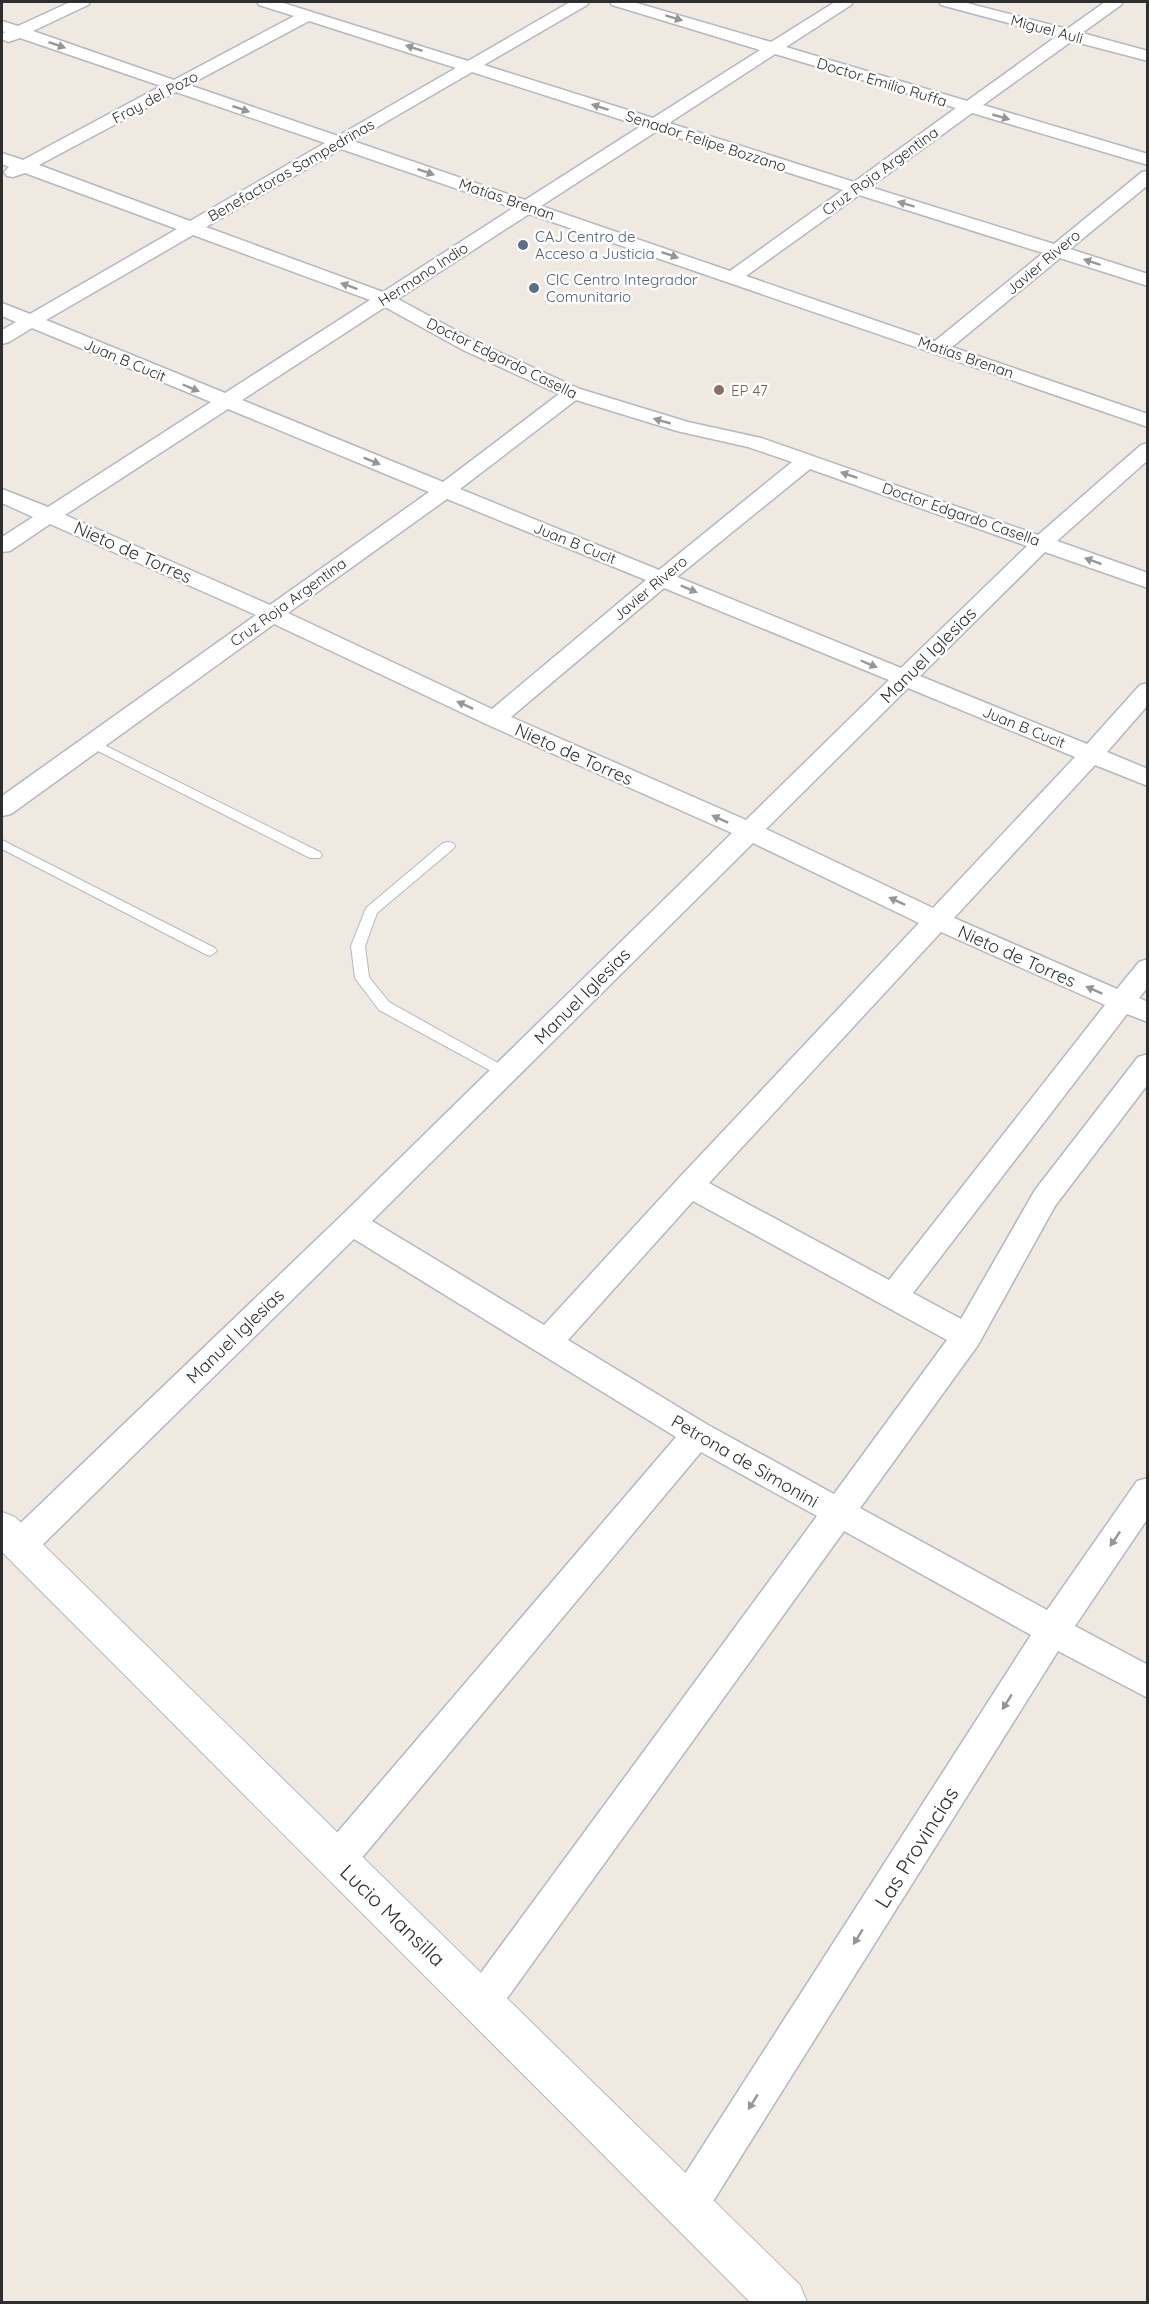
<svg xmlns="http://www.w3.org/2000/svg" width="1149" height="2304" viewBox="0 0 1149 2304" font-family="Quicksand,sans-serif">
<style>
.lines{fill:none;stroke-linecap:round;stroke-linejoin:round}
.lane-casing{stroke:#b4b7c1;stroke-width:2}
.street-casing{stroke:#b4b7c1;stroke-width:3}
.secondary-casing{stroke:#b4b7c1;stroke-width:2}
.lane{fill:#fff;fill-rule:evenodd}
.street{fill:#fff;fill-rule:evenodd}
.secondary{fill:#fff;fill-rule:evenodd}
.oneway{fill:#969696}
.service-dot{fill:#5c6f8a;stroke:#fff;stroke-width:2}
.education-dot{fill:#8d6e63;stroke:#fff;stroke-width:2}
.labels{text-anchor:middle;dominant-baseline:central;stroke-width:5;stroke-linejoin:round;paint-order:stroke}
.far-street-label{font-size:15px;fill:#2e2e2e;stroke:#fff}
.far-service-label{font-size:15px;fill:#4e5e75;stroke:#fff;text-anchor:start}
.far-education-label{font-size:15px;fill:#785e54;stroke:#fff;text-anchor:start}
.street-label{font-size:18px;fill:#2e2e2e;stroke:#fff}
.near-street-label{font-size:21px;fill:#2e2e2e;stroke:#fff}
</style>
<rect width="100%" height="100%" fill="#efe9e1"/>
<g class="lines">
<defs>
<g id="lane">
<polygon points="92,739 320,852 322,855 320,858 310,858 88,746 86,743 88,740"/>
<polygon points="2,840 215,948 217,951 210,956 205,954 2,849"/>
<polygon points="448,842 453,843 455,846 453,849 377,913 365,946 369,977 389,1002 509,1069 511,1073 509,1077 504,1078 379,1010 355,978 351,946 366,908 443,843"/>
</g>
<path id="street" d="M70 2H90L88 5 33 31 174 80 294 16 259 5 257 2H280L468 61 570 2H589L587 5 484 65 653 118 760 50 612 5 610 2H633L771 42 835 2H853L851 5 786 47 967 101 1057 36 941 5 939 2H963L1067 29 1105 2H1123L1121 5 1082 33 1148 51V61L1072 41 983 105 1148 154V165L972 113 870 187 1054 244 1142 172 1148 171V185L1070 249 1148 274V286L1060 258 952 347 1148 414V427L529 214 398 299 477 342 580 389 688 422 761 438 1038 535 1141 445 1148 443V460L1057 541 1148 573V588L1045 552 920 676 1087 744 1140 685 1148 683V705L1107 752 1148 769V786L1095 765 954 918 1117 989 1139 962 1148 959V987L1139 998 1148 1002V1022L1127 1014 913 1293 961 1319 1035 1190 1138 1057 1148 1054V1084L1055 1206 978 1345 860 1508 1047 1610 1137 1481 1148 1478V1518L1075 1626 1148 1665V1698L1058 1651 702 2219 688 2225 674 2219 668 2205 674 2191 1031 1635 844 1531 495 2015 482 2021 469 2015 463 2002 469 1989 817 1516 701 1452 350 1872 337 1877 324 1872 319 1860 324 1848 676 1437 354 1239 31 1556 19 1560 7 1556 3 1546 7 1536 342 1215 732 833 486 724 274 624 11 814 2 816V796L256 615 50 524 10 551 2 552V537L33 517 2 503V489L48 507 211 402 32 328 9 342 2 344V330L16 322 2 316V303L30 314 177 229 25 173 13 177 7 176 4 172 9 167 2 164V153L23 160 161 86 20 38 8 42 2 39V35L5 32 2 31V21L18 26ZM309 21 456 68 338 136 189 85ZM775 54 956 108 854 182 669 123ZM472 72 641 126 525 200 353 141ZM176 92 325 143 190 221 39 165ZM657 131 843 190 730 271 541 206ZM341 149 513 208 383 292 206 227ZM859 195 1043 253 935 341 746 276ZM193 235 370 300 225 393 46 320ZM385 307 463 350 559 394 443 482 242 400ZM576 400 677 431 748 447 792 462 659 570 460 489ZM228 409 429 492 270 605 65 515ZM810 469 1027 546 901 668 677 577ZM447 499 646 580 492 709 288 613ZM664 588 889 680 746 820 511 717ZM908 688 1075 757 933 908 766 829ZM753 843 919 923 679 1178 544 1325 372 1221ZM941 932 1105 1005 889 1280 709 1183ZM693 1201 947 1340 834 1494 708 1425 568 1340Z"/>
<polygon id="secondary" points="2,1512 15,1517 800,2285 807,2302 750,2302 2,1552"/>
</defs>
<use href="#lane" class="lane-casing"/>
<use href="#street" class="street-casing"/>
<use href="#secondary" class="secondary-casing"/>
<use href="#lane" class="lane"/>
<use href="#street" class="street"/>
<use href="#secondary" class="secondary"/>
</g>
<defs><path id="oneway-solid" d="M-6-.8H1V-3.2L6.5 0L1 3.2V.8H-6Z" transform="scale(1.5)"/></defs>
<g class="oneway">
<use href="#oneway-solid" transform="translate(674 18) rotate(17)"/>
<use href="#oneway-solid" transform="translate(57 45) rotate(19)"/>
<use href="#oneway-solid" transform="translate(414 48) rotate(-162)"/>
<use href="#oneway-solid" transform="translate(600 107) rotate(-162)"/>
<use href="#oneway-solid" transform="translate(241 109) rotate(19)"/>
<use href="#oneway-solid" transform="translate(1001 117) rotate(16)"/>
<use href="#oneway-solid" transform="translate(426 172) rotate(19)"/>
<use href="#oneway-solid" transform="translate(906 204) rotate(-163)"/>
<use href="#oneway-solid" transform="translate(670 255) rotate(19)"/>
<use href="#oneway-solid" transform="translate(1092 262) rotate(-162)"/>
<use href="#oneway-solid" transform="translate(349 286) rotate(-160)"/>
<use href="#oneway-solid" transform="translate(191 388) rotate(23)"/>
<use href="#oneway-solid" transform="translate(662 421) rotate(-164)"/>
<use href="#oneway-solid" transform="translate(372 461) rotate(22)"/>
<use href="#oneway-solid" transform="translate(849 475) rotate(-161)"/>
<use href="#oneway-solid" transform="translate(1093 561) rotate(-160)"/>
<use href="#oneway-solid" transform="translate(689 589) rotate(23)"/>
<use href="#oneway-solid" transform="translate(869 664) rotate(23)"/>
<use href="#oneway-solid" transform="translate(465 705) rotate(-155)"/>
<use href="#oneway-solid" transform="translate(720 819) rotate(-156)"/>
<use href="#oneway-solid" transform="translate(897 901) rotate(-155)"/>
<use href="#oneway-solid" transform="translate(1094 990) rotate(-156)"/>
<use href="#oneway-solid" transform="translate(1115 1539) rotate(124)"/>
<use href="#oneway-solid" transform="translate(1007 1702) rotate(122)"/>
<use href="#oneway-solid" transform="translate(858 1937) rotate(122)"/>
<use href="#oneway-solid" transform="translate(753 2102) rotate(122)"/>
</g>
<g class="service-dot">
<circle cx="523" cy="245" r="6"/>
<circle cx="534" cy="288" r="6"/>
</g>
<circle class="education-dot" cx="719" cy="390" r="6"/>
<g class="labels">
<g class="far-street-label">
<text transform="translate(1047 29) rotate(15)">Miguel Auli</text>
<text transform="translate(882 82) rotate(17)">Doctor Emilio Ruffa</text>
<text transform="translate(155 97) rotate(-28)">Fray del Pozo</text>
<text transform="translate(706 141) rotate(18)">Senador Felipe Bozzano</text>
<text transform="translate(291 170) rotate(-30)">Benefactoras Sampedrinas</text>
<text transform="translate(880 171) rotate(-36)">Cruz Roja Argentina</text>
<text transform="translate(507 199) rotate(19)">Matías Brenan</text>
<text transform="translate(1043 262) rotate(-40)">Javier Rivero</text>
<text transform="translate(423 274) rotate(-33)">Hermano Indio</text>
<text transform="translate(966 357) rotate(19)">Matías Brenan</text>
<text transform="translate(502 358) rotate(26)">Doctor Edgardo Casella</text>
<text transform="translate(125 360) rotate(23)">Juan B Cucit</text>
<text transform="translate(961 514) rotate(19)">Doctor Edgardo Casella</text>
<text transform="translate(575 543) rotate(22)">Juan B Cucit</text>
<text transform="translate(650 588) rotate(-40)">Javier Rivero</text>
<text transform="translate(288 602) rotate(-36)">Cruz Roja Argentina</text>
<text transform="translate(1024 727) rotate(22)">Juan B Cucit</text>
</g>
<g class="far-service-label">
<text x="535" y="236">CAJ Centro de<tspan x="535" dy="17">Acceso a Justicia</tspan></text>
<text x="546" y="279">CIC Centro Integrador<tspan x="546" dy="17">Comunitario</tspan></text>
</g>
<g class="far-education-label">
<text x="731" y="390">EP 47</text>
</g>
<g class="street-label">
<text transform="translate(133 552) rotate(24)">Nieto de Torres</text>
<text transform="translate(928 655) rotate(-45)">Manuel Iglesias</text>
<text transform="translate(574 754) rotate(24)">Nieto de Torres</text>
<text transform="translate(1017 956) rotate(24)">Nieto de Torres</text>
<text transform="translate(582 996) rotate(-45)">Manuel Iglesias</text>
<text transform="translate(235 1336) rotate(-44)">Manuel Iglesias</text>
<text transform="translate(745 1461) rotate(30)">Petrona de Simonini</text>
</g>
<g class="near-street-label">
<text transform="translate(916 1847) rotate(-58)">Las Provincias</text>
<text transform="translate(393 1915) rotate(44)">Lucio Mansilla</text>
</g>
</g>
<rect width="1149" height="2304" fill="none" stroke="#2e2e2e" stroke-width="6"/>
</svg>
